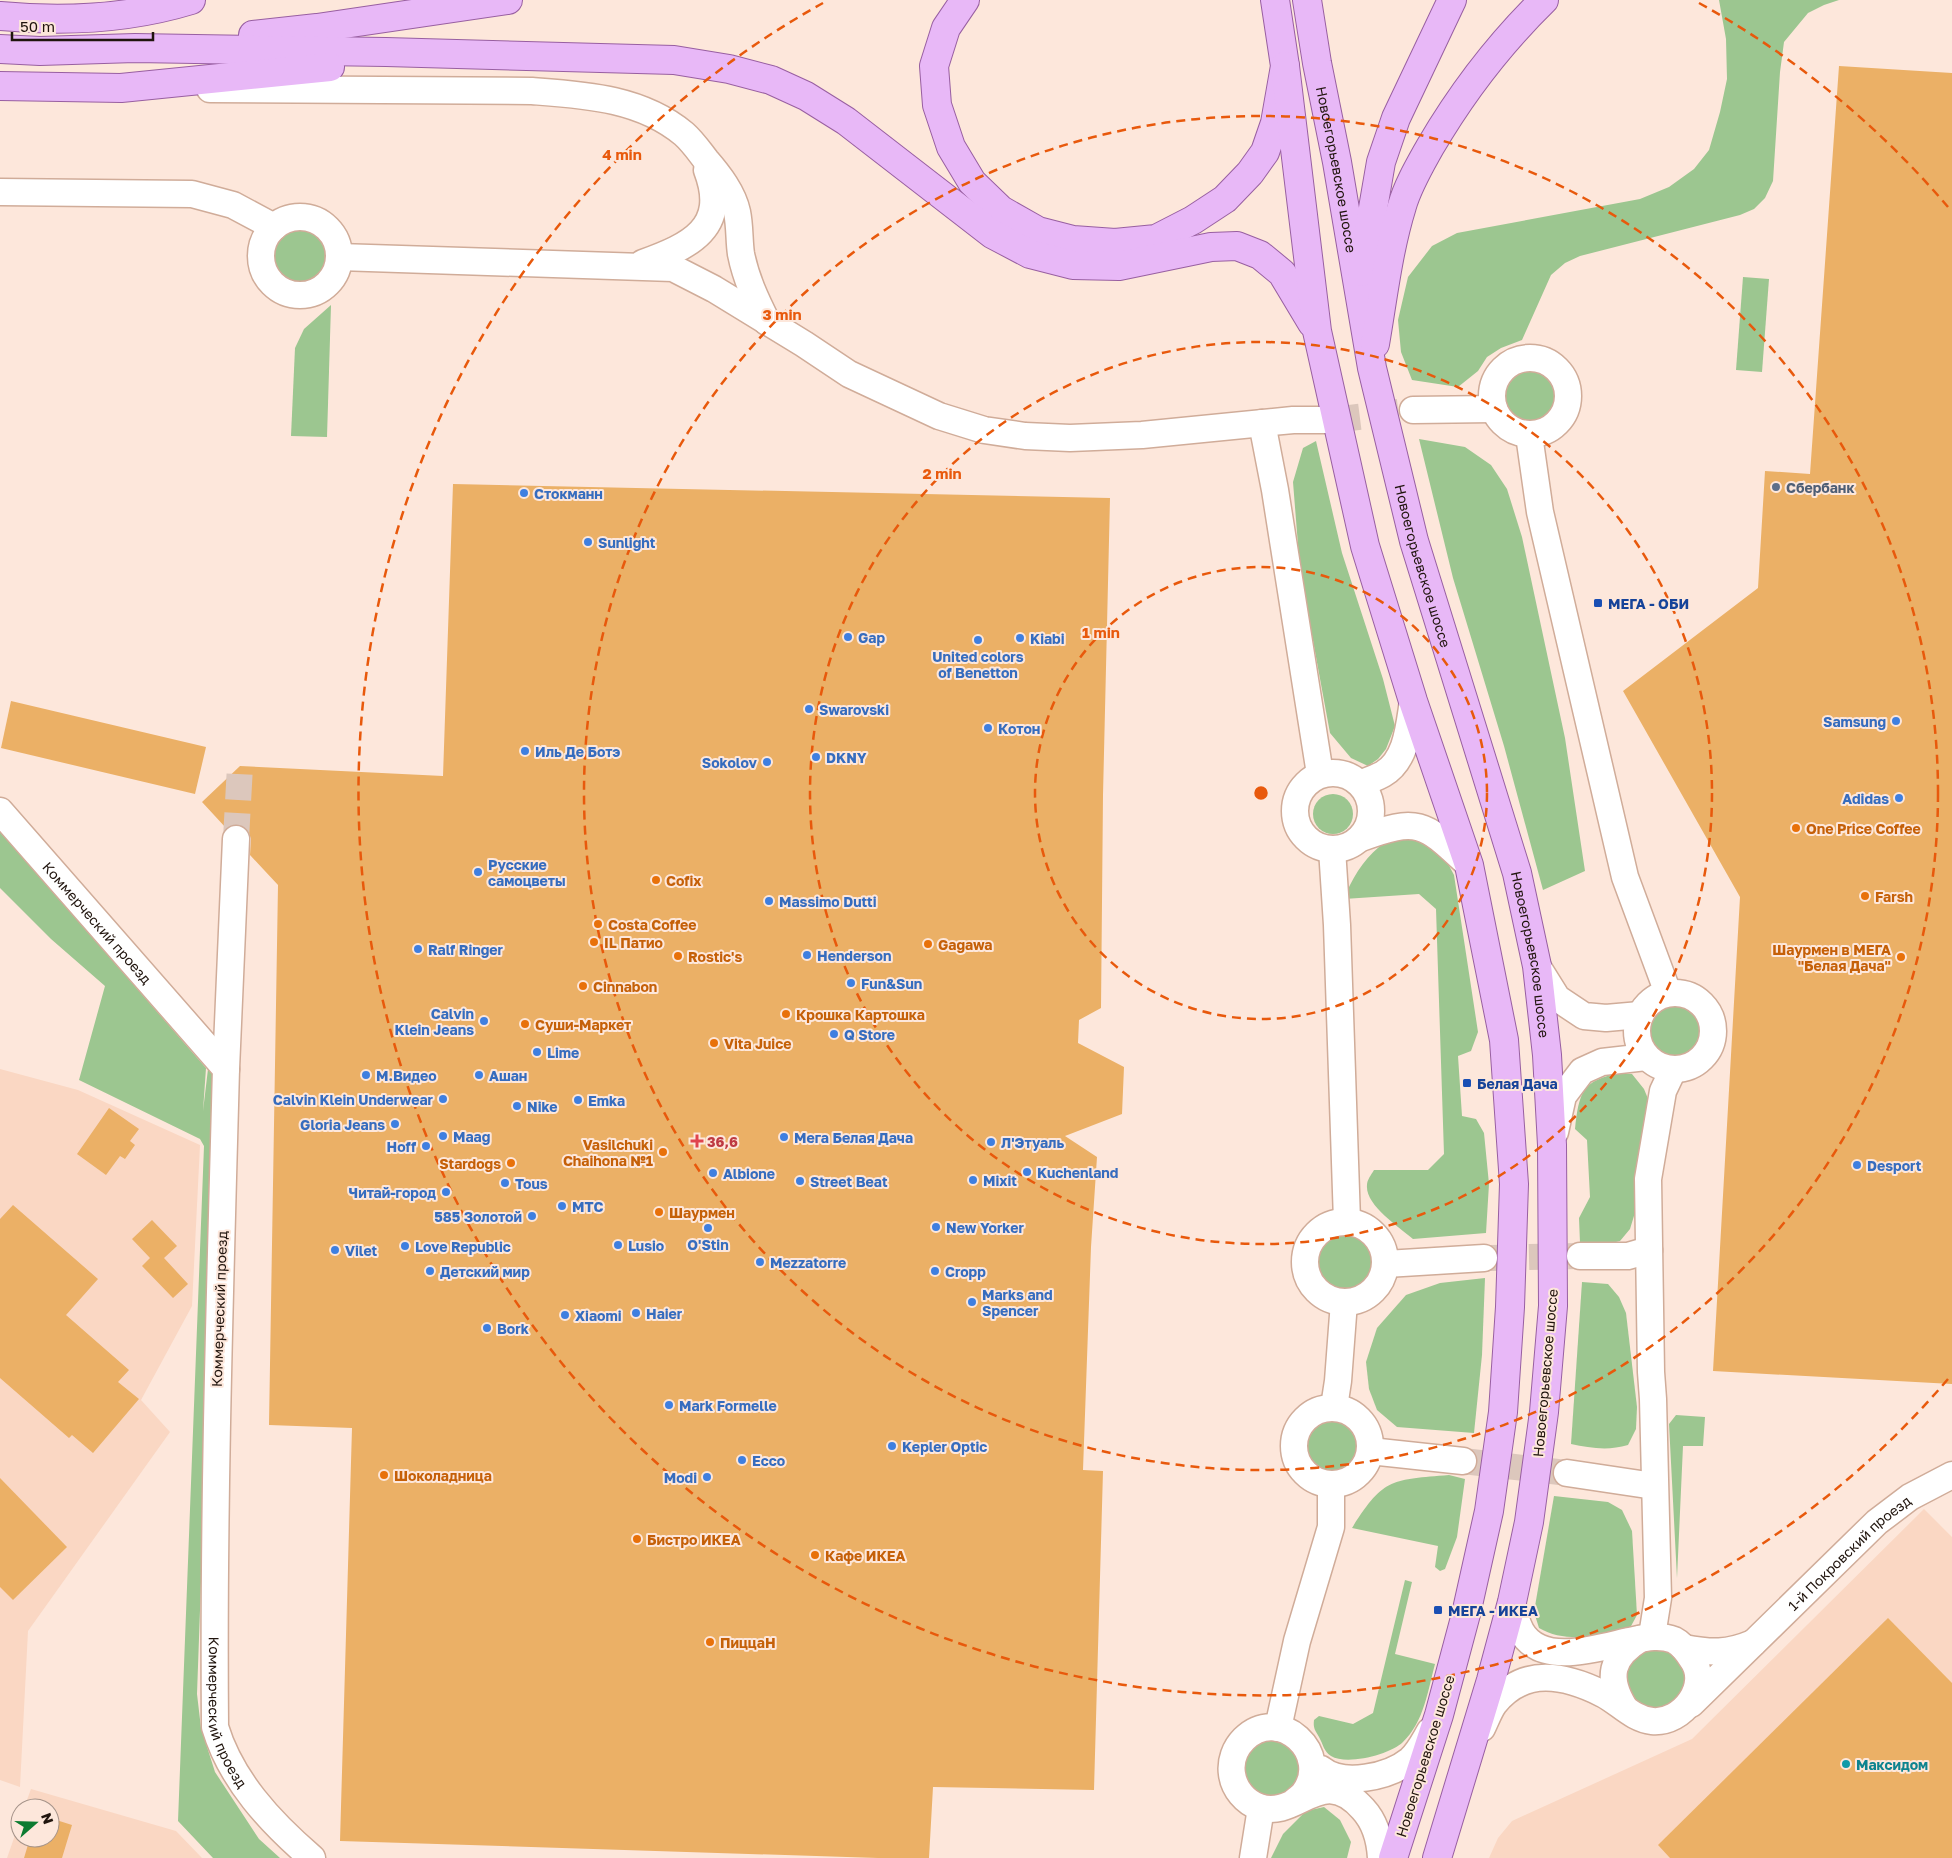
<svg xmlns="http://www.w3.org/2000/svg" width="1952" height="1858" viewBox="0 0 1952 1858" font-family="'Golos Text',sans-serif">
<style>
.built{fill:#fad7c3}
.green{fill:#9cc690}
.building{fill:#ebb066}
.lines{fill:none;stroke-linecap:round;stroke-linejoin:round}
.minor-tunnel{stroke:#dcc7bc;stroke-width:26;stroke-dasharray:26 13;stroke-linecap:butt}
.minor-casing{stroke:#d0ac99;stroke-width:29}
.major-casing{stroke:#985fa1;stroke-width:30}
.minor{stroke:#fff;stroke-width:26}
.major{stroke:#e8b8f7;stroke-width:28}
.ring{fill:none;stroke:#e8590c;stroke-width:2.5;stroke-dasharray:9 6}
.service-dot{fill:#5c6f8a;stroke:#fde7db;stroke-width:2}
.shop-dot{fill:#3f7fe0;stroke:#fde7db;stroke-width:2}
.transit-dot{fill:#1a4fb4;stroke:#fde7db;stroke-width:2}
.food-dot{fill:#e8710a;stroke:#fde7db;stroke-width:2}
.health-dot{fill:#e0444e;stroke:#fde7db;stroke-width:2}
.culture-dot{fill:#0f9aa8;stroke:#fde7db;stroke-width:2}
.labels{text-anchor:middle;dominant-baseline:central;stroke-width:4;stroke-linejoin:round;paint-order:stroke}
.street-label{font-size:14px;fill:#20140d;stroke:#fde7db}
.service-label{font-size:14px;font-weight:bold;fill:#4e5e75;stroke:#fde7db;text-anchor:start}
.shop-label{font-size:14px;font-weight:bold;fill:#366cbe;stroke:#fde7db;text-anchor:start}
.transit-label{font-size:14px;font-weight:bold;fill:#164399;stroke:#fde7db;text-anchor:start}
.food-label{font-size:14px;font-weight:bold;fill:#c56008;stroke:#fde7db;text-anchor:start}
.health-label{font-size:14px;font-weight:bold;fill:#be3a42;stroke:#fde7db;text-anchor:start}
.culture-label{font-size:14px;font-weight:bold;fill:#0d838f;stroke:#fde7db;text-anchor:start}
.centre{fill:#e8590c;stroke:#fde7db;stroke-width:2.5}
.ring-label{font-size:15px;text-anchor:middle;font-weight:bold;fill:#e8590c;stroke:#fde7db;stroke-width:4;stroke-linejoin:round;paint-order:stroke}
</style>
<rect width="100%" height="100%" fill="#fde7db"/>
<g class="built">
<polygon points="0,1069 78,1090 200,1145 192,1306 141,1400 170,1432 28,1631 20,1787 0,1780"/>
<polygon points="1924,1509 1952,1537 1952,1858 1489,1858 1498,1838 1512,1821 1692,1739"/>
<polygon points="31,1789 176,1831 202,1858 7,1858 20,1821 20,1838 50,1838 50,1808 24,1808"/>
</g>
<g class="green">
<polygon points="1719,0 1839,0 1824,5 1808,13 1784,42 1780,72 1773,181 1765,198 1754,209 1740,215 1580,256 1565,263 1551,275 1522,340 1501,348 1487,357 1478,371 1458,387 1412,380 1401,352 1398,320 1408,277 1432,246 1457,233 1640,199 1669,187 1694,169 1709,150 1720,112 1727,79 1726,39"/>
<circle cx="300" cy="256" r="30"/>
<polygon points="1743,277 1769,279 1762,372 1736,370"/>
<polygon points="331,305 327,437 291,436 295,348 304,329"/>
<circle cx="1530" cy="397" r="29"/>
<polygon points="1419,439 1465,447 1491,465 1507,489 1522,537 1565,738 1585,871 1543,890 1504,746 1453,578"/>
<polygon points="1316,441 1342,553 1383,679 1395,726 1386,749 1378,759 1368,766 1351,758 1330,733 1300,570 1293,482 1303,448"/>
<circle cx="1333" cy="814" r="20"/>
<polygon points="0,831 206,1068 203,1111 208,1069 219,1080 197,1694 201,1728 215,1772 259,1839 280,1858 213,1858 178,1821 204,1146 200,1139 79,1080 105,986 51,939 0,888"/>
<path d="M1400 837 1416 838 1445 858 1454 875 1478 1032 1471 1051 1458 1056 1462 1116 1476 1119 1484 1133 1489 1184 1486 1233 1413 1239C1398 1226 1365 1205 1367 1185 1367 1180 1371 1175 1374 1170H1428L1444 1154 1436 909 1419 894 1344 899C1351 880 1363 860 1379 847 1384 842 1394 840 1400 837Z"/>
<circle cx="1674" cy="1032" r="30"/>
<path d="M1620 1073 1632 1074 1644 1089 1651 1106 1637 1206 1630 1229 1620 1241 1604 1245 1580 1243 1579 1218 1590 1197 1587 1140 1575 1129C1579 1093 1582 1080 1620 1073Z"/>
<circle cx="1345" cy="1262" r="31"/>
<polygon points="1485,1278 1482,1355 1474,1433 1397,1427 1377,1410 1369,1389 1366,1362 1377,1328 1406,1295 1440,1283"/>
<path d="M1582 1282 1608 1284 1619 1297 1626 1313 1637 1407 1636 1429 1628 1445C1608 1451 1590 1448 1571 1444Z"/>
<polygon points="1676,1415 1705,1417 1703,1446 1683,1446 1677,1578 1669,1424"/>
<circle cx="1333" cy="1445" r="27"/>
<path d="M1449 1475 1465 1479 1457 1537 1445 1569 1440 1571 1435 1567 1438 1546 1352 1528C1384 1477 1392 1480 1449 1475Z"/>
<path d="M1554 1496 1608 1502 1622 1510 1632 1531 1637 1615 1630 1628C1602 1636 1566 1644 1539 1628L1534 1612Z"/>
<path d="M1405 1580 1412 1582 1395 1654 1435 1664C1428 1690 1424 1722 1403 1742 1391 1754 1347 1766 1331 1756 1324 1752 1323 1744 1319 1737 1315 1730 1313 1728 1314 1720L1319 1716 1353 1724 1373 1713Z"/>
<path d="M1650 1647C1680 1654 1680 1654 1687 1684L1676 1705 1653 1712 1631 1703 1623 1669 1629 1658Z"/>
<path d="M1262 1740H1284L1299 1754 1301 1776C1297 1781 1294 1787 1289 1791 1268 1812 1229 1776 1248 1753 1251 1748 1258 1744 1262 1740Z"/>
<polygon points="1324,1807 1340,1820 1351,1842 1347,1858 1271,1858 1283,1834 1306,1811"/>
</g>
<g class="building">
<polygon points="1839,66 1952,73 1952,1384 1713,1371 1740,897 1623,691 1758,588 1765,471 1810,474"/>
<polygon points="453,484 1110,498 1103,795 1101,1008 1079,1020 1078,1043 1124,1067 1122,1114 1065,1136 1097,1157 1091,1247 1083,1470 1103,1471 1094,1790 933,1787 929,1858 878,1858 340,1841 352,1428 269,1425 278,885 250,855 251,839 249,833 244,827 236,824 226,828 202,802 240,766 443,776"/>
<polygon points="11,701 206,747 195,794 1,748"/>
<polygon points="109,1108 139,1129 130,1141 135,1145 125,1159 120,1156 106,1175 77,1154"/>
<polygon points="13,1205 98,1279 66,1315 129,1370 118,1382 139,1399 93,1453 72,1435 69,1438 0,1378 0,1219"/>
<polygon points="152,1220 177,1246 164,1258 188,1284 173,1298 142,1266 150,1258 132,1239"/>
<polygon points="0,1478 67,1547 13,1600 0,1587"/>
<polygon points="1888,1618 1952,1683 1952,1858 1670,1858 1658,1845"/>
<polygon points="50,1818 72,1825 62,1858 24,1858 30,1838 50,1838"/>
</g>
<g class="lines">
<g class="minor-tunnel">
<polyline points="1334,420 1413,410"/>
<polyline points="236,839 240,766"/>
<polyline points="1490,1258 1576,1256"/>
<polyline points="1463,1461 1567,1473"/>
</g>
<defs>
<g id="minor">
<path d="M210 89 532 91C585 95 641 98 684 134 693 142 699 151 706 160 719 175 733 193 737 212 740 226 739 241 741 254 746 279 756 300 767 322"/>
<polyline points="0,192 192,194 233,205 274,227"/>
<circle cx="300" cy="256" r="39"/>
<polyline points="339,257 673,268 714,289 804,344 849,374 939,416 984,430 1025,436 1070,438 1142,435 1293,420 1334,420"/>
<path d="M643 263C690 246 729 228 707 170"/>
<circle cx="1530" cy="396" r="38"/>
<polyline points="1413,410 1494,409"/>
<polyline points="1262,423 1275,490 1320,774"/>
<polyline points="1529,435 1540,512 1625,877 1668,993"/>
<circle cx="1333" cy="811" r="38"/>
<path d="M1361 784C1368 780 1376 778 1383 774 1407 760 1409 726 1413 701"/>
<path id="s1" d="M0 811 226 1069C220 1289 213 1508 215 1727 231 1780 270 1822 312 1858"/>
<path d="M1361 838C1420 816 1425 824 1469 865"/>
<polyline points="1332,849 1337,925 1347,1221"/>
<polyline points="1537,966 1557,998 1584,1016 1606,1018 1640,1015"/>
<circle cx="1675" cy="1031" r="38"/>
<polyline points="226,1069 236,839"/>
<polyline points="1555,1132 1563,1096 1582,1071 1602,1062 1646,1057"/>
<circle cx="1345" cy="1262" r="40"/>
<polyline points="1580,1256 1628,1256 1649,1250"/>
<polyline points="1386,1264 1484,1258"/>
<polyline points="1334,1407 1338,1381 1344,1302"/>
<circle cx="1332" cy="1446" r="38"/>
<polyline points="1370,1451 1463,1461"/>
<polyline points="1567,1473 1654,1486"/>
<polyline points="1652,1636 1658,1598 1653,1399 1651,1372 1648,1179 1663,1091 1673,1070"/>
<path d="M1684 1648C1711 1653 1727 1654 1753 1643"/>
<path id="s2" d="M1691 1704 1877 1522 1910 1497 1952 1475"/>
<path d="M1624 1707C1606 1677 1611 1657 1640 1639"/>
<polyline points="1278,1728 1297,1641 1331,1527 1331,1485"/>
<path d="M1482 1728C1486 1720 1489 1711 1494 1704 1524 1666 1565 1675 1603 1694 1620 1703 1633 1719 1652 1721 1683 1724 1711 1685 1692 1659 1687 1651 1682 1644 1674 1640 1659 1634 1644 1638 1629 1641 1598 1648 1541 1667 1521 1631 1516 1622 1514 1612 1512 1602"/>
<path d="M1321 1769C1343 1787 1389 1777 1410 1760 1419 1752 1424 1741 1430 1731"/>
<path d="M1293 1803C1296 1800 1301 1797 1304 1793 1333 1754 1279 1704 1244 1739 1235 1748 1230 1761 1232 1774 1234 1789 1245 1802 1259 1807 1298 1820 1321 1762 1363 1809 1375 1822 1380 1840 1381 1858"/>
<polyline points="1253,1858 1261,1808"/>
</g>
<g id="major">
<polyline points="965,0 946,28 934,66 937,105 951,147 972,182 1001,210 1038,231 1073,240 1115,243 1156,239 1193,220 1225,199 1250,173 1265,152 1275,123 1285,66 1275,0"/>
<path id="s3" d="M1307 0 1317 63 1337 162 1372 368 1414 541 1517 873 1537 966 1547 1055 1552 1145 1553 1306 1544 1412 1529 1522 1512 1602 1491 1680 1437 1858"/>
<path d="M0 16C64 22 129 19 191 0"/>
<polyline points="253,35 317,28 508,0"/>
<polyline points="0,49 40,51 135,48 386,52 674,60 729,69 771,80 806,96 846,121 992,234 1030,254 1073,265 1119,266 1211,247 1237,246 1260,255 1282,273 1312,323"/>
<polyline points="1285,66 1317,331 1365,546 1413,701 1469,865 1504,1040 1514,1184 1510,1307 1503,1412 1489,1511 1466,1614 1439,1715 1393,1858"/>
<polyline points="0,86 121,88 330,67"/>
<polyline points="1362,272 1381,162 1396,118 1452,0"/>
<path d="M1375 344C1383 298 1388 251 1402 206 1408 185 1420 165 1430 147 1461 94 1500 43 1544 0"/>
</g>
</defs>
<use href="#minor" class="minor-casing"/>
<use href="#major" class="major-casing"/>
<use href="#minor" class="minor"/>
<use href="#major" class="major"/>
</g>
<g class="ring">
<circle cx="1261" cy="793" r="226"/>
<circle cx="1261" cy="793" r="451"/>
<circle cx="1261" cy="793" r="677"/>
<path d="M1948 1379A903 903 0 1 1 823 3M1699 3A903 903 0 0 1 1948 207"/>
</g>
<circle class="service-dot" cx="1776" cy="487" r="5"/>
<g class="shop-dot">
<circle cx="524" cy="493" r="5"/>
<circle cx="588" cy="542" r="5"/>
<circle cx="848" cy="637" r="5"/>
<circle cx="1020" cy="638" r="5"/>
<circle cx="978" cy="640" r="5"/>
<circle cx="809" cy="709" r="5"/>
<circle cx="1896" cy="721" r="5"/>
<circle cx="988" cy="728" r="5"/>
<circle cx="525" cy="751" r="5"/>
<circle cx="816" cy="757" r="5"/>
<circle cx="767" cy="762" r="5"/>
<circle cx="1899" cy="798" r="5"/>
<circle cx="478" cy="872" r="5"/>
<circle cx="769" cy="901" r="5"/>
<circle cx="418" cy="949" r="5"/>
<circle cx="807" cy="955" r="5"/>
<circle cx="851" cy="983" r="5"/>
<circle cx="484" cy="1021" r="5"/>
<circle cx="834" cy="1034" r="5"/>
<circle cx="537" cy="1052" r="5"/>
<circle cx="366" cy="1075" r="5"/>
<circle cx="479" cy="1075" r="5"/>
<circle cx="443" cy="1099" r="5"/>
<circle cx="578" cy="1100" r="5"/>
<circle cx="517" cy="1106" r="5"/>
<circle cx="395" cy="1124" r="5"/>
<circle cx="443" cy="1136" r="5"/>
<circle cx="784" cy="1137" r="5"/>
<circle cx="991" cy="1142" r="5"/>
<circle cx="426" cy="1146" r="5"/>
<circle cx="1857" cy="1165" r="5"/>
<circle cx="1027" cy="1172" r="5"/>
<circle cx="713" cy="1173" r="5"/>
<circle cx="973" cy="1180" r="5"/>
<circle cx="800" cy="1181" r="5"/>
<circle cx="505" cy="1183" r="5"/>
<circle cx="446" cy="1192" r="5"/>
<circle cx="562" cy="1206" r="5"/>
<circle cx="532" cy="1216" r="5"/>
<circle cx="936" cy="1227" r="5"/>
<circle cx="708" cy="1228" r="5"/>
<circle cx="618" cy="1245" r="5"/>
<circle cx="405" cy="1246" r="5"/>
<circle cx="335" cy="1250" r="5"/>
<circle cx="760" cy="1262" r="5"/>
<circle cx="430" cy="1271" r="5"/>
<circle cx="935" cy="1271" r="5"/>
<circle cx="972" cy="1302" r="5"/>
<circle cx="636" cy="1313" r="5"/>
<circle cx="565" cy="1315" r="5"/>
<circle cx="487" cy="1328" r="5"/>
<circle cx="669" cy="1405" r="5"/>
<circle cx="892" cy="1446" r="5"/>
<circle cx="742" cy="1460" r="5"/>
<circle cx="707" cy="1477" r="5"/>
</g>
<g class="transit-dot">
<rect x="1593" y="598" width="10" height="10" rx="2.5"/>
<rect x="1462" y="1078" width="10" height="10" rx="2.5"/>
<rect x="1433" y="1605" width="10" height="10" rx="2.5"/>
</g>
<g class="food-dot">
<circle cx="1796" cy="828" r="5"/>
<circle cx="656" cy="880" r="5"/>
<circle cx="1865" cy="896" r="5"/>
<circle cx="598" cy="924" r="5"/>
<circle cx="594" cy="942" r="5"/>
<circle cx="928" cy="944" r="5"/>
<circle cx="678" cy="956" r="5"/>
<circle cx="1901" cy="957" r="5"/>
<circle cx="583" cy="986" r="5"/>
<circle cx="786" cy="1014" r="5"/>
<circle cx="525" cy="1024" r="5"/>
<circle cx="714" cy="1043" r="5"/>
<circle cx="663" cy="1152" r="5"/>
<circle cx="511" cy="1163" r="5"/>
<circle cx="659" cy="1212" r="5"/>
<circle cx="384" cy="1475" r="5"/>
<circle cx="637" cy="1539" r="5"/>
<circle cx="815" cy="1555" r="5"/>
<circle cx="710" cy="1642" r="5"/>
</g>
<path class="health-dot" d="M694.5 1133.5h5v5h5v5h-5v5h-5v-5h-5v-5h5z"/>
<circle class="culture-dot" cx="1846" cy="1764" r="5"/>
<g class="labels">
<g class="street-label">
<text stroke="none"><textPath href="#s3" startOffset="172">Новоегорьевское шоссе</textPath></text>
<text stroke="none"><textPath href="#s3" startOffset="578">Новоегорьевское шоссе</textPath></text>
<text stroke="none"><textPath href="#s1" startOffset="148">Коммерческий проезд</textPath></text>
<text stroke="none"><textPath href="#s3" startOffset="982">Новоегорьевское шоссе</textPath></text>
<text transform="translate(219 1309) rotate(-88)">Коммерческий проезд</text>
<text transform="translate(1545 1373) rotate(-85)">Новоегорьевское шоссе</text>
<text stroke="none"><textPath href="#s2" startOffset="219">1-й Покровский проезд</textPath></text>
<text stroke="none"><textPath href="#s1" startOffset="989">Коммерческий проезд</textPath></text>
<text transform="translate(1425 1756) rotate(-73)">Новоегорьевское шоссе</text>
</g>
<g class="service-label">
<text x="1786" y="487">Сбербанк</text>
</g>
<g class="shop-label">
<text x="534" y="493">Стокманн</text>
<text x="598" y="542">Sunlight</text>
<text x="858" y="637">Gap</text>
<text x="1030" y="638">Kiabi</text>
<text x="978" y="656" text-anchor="middle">United colors<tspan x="978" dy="16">of Benetton</tspan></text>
<text x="819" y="709">Swarovski</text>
<text x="1886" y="721" text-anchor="end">Samsung</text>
<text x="998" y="728">Котон</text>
<text x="535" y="751">Иль Де Ботэ</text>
<text x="826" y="757">DKNY</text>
<text x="757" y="762" text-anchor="end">Sokolov</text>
<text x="1889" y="798" text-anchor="end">Adidas</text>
<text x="488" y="864">Русские<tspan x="488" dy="16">самоцветы</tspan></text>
<text x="779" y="901">Massimo Dutti</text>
<text x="428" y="949">Ralf Ringer</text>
<text x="817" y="955">Henderson</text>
<text x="861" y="983">Fun&amp;Sun</text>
<text x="474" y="1013" text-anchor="end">Calvin<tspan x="474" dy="16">Klein Jeans</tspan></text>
<text x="844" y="1034">Q Store</text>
<text x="547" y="1052">Lime</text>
<text x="376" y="1075">М.Видео</text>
<text x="489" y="1075">Ашан</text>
<text x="433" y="1099" text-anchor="end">Calvin Klein Underwear</text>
<text x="588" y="1100">Emka</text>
<text x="527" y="1106">Nike</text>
<text x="385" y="1124" text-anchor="end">Gloria Jeans</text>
<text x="453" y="1136">Maag</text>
<text x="794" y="1137">Мега Белая Дача</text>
<text x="1001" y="1142">Л'Этуаль</text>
<text x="416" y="1146" text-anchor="end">Hoff</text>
<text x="1867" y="1165">Desport</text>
<text x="1037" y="1172">Kuchenland</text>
<text x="723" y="1173">Albione</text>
<text x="983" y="1180">Mixit</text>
<text x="810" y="1181">Street Beat</text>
<text x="515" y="1183">Tous</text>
<text x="436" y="1192" text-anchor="end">Читай-город</text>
<text x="572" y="1206">МТС</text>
<text x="522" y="1216" text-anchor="end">585 Золотой</text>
<text x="946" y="1227">New Yorker</text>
<text x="708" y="1244" text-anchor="middle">O'Stin</text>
<text x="628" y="1245">Lusio</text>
<text x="415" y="1246">Love Republic</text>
<text x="345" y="1250">Vilet</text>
<text x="770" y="1262">Mezzatorre</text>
<text x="440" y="1271">Детский мир</text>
<text x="945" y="1271">Cropp</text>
<text x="982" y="1294">Marks and<tspan x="982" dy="16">Spencer</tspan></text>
<text x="646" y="1313">Haier</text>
<text x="575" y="1315">Xiaomi</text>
<text x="497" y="1328">Bork</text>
<text x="679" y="1405">Mark Formelle</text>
<text x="902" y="1446">Kepler Optic</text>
<text x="752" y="1460">Ecco</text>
<text x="697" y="1477" text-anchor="end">Modi</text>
</g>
<g class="transit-label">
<text x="1608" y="603">МЕГА - ОБИ</text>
<text x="1477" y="1083">Белая Дача</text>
<text x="1448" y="1610">МЕГА - ИКЕА</text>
</g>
<g class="food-label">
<text x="1806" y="828">One Price Coffee</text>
<text x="666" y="880">Cofix</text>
<text x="1875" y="896">Farsh</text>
<text x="608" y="924">Costa Coffee</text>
<text x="604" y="942">IL Патио</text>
<text x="938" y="944">Gagawa</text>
<text x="1891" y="949" text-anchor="end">Шаурмен в МЕГА<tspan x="1891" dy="16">"Белая Дача"</tspan></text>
<text x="688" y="956">Rostic's</text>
<text x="593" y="986">Cinnabon</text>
<text x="796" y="1014">Крошка Картошка</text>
<text x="535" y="1024">Суши-Маркет</text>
<text x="724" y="1043">Vita Juice</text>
<text x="653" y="1144" text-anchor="end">Vasilchuki<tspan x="653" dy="16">Chaihona №1</tspan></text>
<text x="501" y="1163" text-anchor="end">Stardogs</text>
<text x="669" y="1212">Шаурмен</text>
<text x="394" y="1475">Шоколадница</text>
<text x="647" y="1539">Бистро ИКЕА</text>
<text x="825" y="1555">Кафе ИКЕА</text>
<text x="720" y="1642">ПиццаН</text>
</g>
<g class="health-label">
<text x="707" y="1141">36,6</text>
</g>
<g class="culture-label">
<text x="1856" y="1764">Максидом</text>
</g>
</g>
<circle cx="1261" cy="793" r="8" class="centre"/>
<g class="ring-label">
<text x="622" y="160">4 min</text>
<text x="782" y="320">3 min</text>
<text x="942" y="479">2 min</text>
<text x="1101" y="638">1 min</text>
</g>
<g transform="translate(35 1823) rotate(70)"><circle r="24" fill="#fde7db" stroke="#a59389"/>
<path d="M0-4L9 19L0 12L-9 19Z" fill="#0c7b31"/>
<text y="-8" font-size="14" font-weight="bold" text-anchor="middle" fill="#20140d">N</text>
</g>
<path d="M12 32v8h141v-8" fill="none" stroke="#20140d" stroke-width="2.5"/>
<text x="20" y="32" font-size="15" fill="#20140d" stroke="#fde7db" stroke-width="4" paint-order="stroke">50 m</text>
</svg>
